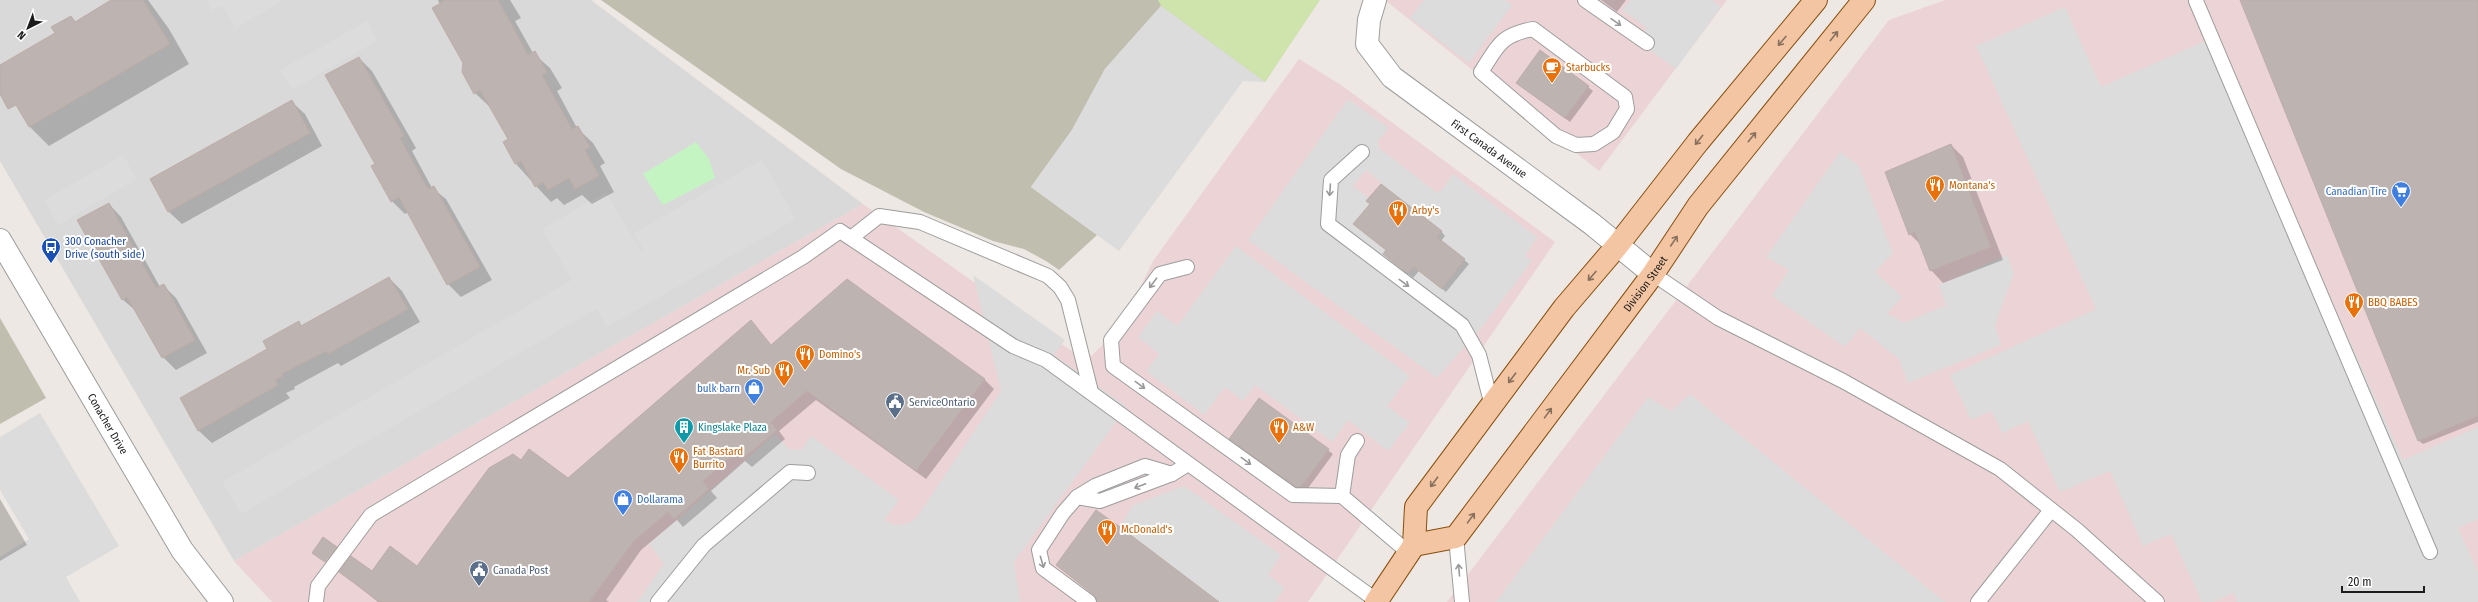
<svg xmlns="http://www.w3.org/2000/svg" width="2478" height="602" viewBox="0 0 2478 602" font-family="'Fira Sans Condensed',sans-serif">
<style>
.residential{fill:#dad9d9}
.commercial{fill:#ecd3d5}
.construction{fill:#c0beaf}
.grass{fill:#cfe3ad}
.park{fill:#c5f4c3}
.parking{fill:#dcdcdc;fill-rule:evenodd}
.shadow{fill:#0003}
.building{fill:#bdb3b0;stroke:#bdada7}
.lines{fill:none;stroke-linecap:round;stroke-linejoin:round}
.service-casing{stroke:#9d9d9d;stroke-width:16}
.tertiary-casing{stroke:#9d9d9d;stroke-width:24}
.primary-casing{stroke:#874e0d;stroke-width:24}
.service{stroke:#fff;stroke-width:14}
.tertiary{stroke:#fff;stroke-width:22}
.primary{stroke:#f3c5a2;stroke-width:22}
.oneway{stroke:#999}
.oneway2{stroke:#88705f}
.labels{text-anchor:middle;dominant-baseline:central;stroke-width:4;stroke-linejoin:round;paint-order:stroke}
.food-label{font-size:11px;fill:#c56008;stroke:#fff;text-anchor:start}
.street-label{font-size:11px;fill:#1c1c1c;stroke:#fff}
.shop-label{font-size:11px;fill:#366cbe;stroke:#fff;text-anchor:end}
.transit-label{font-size:11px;fill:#164399;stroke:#fff;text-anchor:start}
.service-label{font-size:11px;fill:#4e5e75;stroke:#fff;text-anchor:start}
.culture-label{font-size:11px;fill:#0d838f;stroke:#fff;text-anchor:start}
</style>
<rect width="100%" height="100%" fill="#ede8e3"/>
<polygon class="residential" points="0,0 591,0 863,204 234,561 0,161"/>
<g class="commercial">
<polygon points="1385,0 1727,0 1599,171"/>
<polygon points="1945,0 2478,0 2478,602 1447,602 1889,20"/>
<polygon points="1299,59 1341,85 1555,242 1308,602 272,602 234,561 863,204 1086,361 1122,326 1153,261"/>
</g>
<g class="construction">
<polygon points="601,0 1318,0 1265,82 1161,6 1105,69 1072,130 1031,187 1097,235 1059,270 1046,261 1024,249 993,241 924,212 841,169"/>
<polygon points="0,318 46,398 0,424"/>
</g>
<polygon class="grass" points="1158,0 1320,0 1265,82 1161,6"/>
<polygon class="park" points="696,142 709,159 715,178 663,205 643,174"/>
<g class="parking">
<polygon points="206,0 284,0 236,28 222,5 212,11"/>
<polygon points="1424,0 1505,0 1512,5 1469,63 1410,18"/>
<polygon points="1630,0 1712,0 1721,7 1676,69 1637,41 1647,28 1622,10"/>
<polygon points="1161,6 1265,82 1243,81 1119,251 1031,187 1072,130 1105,69"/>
<polygon points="2065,7 2101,87 2214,37 2403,460 2478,427 2478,519 2458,528 2478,572 2478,602 2237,602 2233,593 2213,602 2202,602 2171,534 2143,546 2110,471 2060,492 2028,421 2002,433 1992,411 1971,420 1950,375 2096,309 1976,46"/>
<polygon points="367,21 378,40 292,90 280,70"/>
<path d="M1348 99 1389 128 1378 141 1379 148 1436 192 1441 191 1453 174 1537 237 1525 256 1532 261 1482 327 1437 378 1248 240ZM1366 170 1381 182 1380 184 1441 231 1437 237 1465 259 1442 289 1414 267 1408 274 1383 254 1386 250 1354 224 1370 204 1366 201 1369 198 1353 186Z"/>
<polygon points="1840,152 1859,166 1893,253 1875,272 1902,297 1887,313 1904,323 1946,305 1939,285 2007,255 2014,273 1995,325 2001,345 1908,383 1899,359 1860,328 1845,347 1772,296 1789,270 1766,257"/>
<polygon points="123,155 137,179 58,225 44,200"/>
<polygon points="762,160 796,219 607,327 596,309 241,514 222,482 572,280 542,229 606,192 641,252 644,251 634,233"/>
<polygon points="1236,246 1410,376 1387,406 1410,423 1388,451 1348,420 1332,442 1255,385 1243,401 1225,387 1204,415 1146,371 1159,354 1138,337 1157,311 1177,326"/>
<polygon points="973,275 1065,340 1054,355 1127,407 1014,562 1020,602 637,602 664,564 649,544 775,434 790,450 802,449 811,436 899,500 884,520 895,525 903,524 910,523 917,517 1001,391"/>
<polygon points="1690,394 1945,602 1496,602 1648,397 1671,411"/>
<polygon points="40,413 119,546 66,577 80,602 0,602 0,557 29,539 0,490 0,437"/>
<polygon points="1184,486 1281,555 1268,575 1285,588 1275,602 1199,602 1120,527 1133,505"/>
</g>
<g class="shadow">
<polygon points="113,0 148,0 169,29 189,64 49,146 30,127 0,76 0,66 56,33 71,17 76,22"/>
<polygon points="438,0 510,0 521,18 515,21 533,53 550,68 562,88 557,91 577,128 593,143 605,163 600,166 614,192 592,204 582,195 564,205 557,198 551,202 536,186 516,164 504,143 509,140 491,108 475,93"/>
<polygon points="1601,0 1626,0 1617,12"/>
<polygon points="2241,0 2478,0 2478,422 2423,444 2418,440"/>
<polygon points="359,58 372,71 416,148 412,151 432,188 446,199 492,280 461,297 448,284 408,212 405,214 392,201 376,164"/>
<polygon points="1522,87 1588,87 1593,91 1570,122"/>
<polygon points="292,102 305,114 322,146 182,224 169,212 151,179"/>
<polygon points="1951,145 1963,157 2003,260 1943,283 1931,270 1921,245 1910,234"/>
<polygon points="109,204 121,217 160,287 163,285 176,298 207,353 176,370 163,357 136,311 122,299"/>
<polygon points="1441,231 1445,236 1441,241 1469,264 1446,292 1419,271 1413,278 1384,254"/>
<polygon points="389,278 402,291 420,322 341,366 338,363 294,387 295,389 286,393 290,398 212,443 199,431 181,399 269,350 299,322 302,326"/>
<polygon points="848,280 985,380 994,389 926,479 816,400 779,431 785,439 752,467 745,461 711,491 717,498 683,527 677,520 641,550 606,600 609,602 378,602 340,572 372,572 417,567 521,461 568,479 751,322 772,346"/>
<polygon points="1259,400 1333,454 1306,491 1301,491 1235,443"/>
<polygon points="0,499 27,545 0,561"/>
</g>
<g class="building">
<polygon points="111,0 143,0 170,44 29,127 16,105 8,109 0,94 0,65 55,33 51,27 71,16 75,22"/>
<polygon points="446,0 498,0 528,55 535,51 547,72 542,75 572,129 578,126 590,147 585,150 599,176 575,189 569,178 548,190 543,182 535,187 521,161 515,164 503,142 508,139 480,90 474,94 462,72 463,63 432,8"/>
<polygon points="2240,0 2478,0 2478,416 2418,441"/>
<polygon points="1540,50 1589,86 1565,118 1516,83"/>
<polygon points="359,57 404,136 400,138 428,189 434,186 480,267 447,285 399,197 391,202 371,166 375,164 325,75"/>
<polygon points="292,100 310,133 168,212 150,179"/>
<polygon points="1951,144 1991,247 1930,271 1915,232 1909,235 1885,172"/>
<polygon points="1381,184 1442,231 1437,237 1465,259 1442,289 1414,267 1408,274 1383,254 1386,250 1353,224 1370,204 1366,201"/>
<polygon points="109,203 156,288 164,284 195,340 162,358 127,297 122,300 77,220"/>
<polygon points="389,277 408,309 328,354 326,351 282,374 283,376 275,380 278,385 198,431 180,398 267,349 263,341 299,321 301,326"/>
<polygon points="847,279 985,379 916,471 807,391 771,422 777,430 742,459 736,452 703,481 709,489 674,519 668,512 633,542 589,602 380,602 339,572 351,556 372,571 390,546 417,566 489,468 513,454 521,460 529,449 568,478 751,320 771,345"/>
<polygon points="1259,398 1329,449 1301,487 1296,487 1229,439"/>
<polygon points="1096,510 1120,527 1219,602 1097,602 1094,595 1056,565"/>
<polygon points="323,537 337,547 325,562 312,553"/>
</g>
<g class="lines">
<defs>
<g id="service">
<polyline points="1585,0 1647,43"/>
<polyline points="2196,1 2430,552"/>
<path d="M1533 29 1625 97 1627 109 1613 132 1594 144 1576 145 1556 136 1481 72C1498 46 1500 35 1533 29Z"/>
<polyline points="1362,152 1331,180 1328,224 1462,325 1479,355 1492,406"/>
<polyline points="851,238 879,216 920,222 1048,276 1060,287 1068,300 1091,392"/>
<polyline points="1187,267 1160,274 1111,340 1113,366 1293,495 1342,496"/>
<polyline points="1653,274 1718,318 1843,381 2000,469 2077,530 2157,602"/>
<polyline points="1357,441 1348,455 1342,496 1409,553"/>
<polyline points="1077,497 1095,486 1145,466 1172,474"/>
<polyline points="1456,537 1462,602"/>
<polyline points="316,602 318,586 371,515 803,257 840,231 1013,346 1046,360 1377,601"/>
<polyline points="658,602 704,545 790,472 808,473"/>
<polyline points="1089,602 1043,568 1039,550 1063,513 1077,497 1100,501 1172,474 1188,464"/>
<polyline points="1978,602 2051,510"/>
</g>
<g id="tertiary">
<path id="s1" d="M1375 0 1369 20 1367 44 1392 77 1592 224 1653 274"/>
<path id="s2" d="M0 240 182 550 222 602"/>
</g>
<g id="primary">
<path id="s3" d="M1414 545 1456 537 1653 274 1698 206 1864 0"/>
<polyline points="1376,602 1414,545 1416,507 1564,308 1617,246 1698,142 1816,0"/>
</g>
</defs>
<use href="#service" class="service-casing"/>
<use href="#tertiary" class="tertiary-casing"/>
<use href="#primary" class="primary-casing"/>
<use href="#service" class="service"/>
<use href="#tertiary" class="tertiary"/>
<use href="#primary" class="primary"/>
</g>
<defs><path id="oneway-shaft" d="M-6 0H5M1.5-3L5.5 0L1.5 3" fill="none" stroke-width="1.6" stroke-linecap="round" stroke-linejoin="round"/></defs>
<g class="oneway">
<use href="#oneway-shaft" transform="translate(1616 22) rotate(35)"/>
<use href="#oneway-shaft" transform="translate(1330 190) rotate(94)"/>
<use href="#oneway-shaft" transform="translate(1153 283) rotate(127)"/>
<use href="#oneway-shaft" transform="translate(1404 283) rotate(36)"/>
<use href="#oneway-shaft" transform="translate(1140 385) rotate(36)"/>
<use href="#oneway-shaft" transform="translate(1246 461) rotate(36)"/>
<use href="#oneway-shaft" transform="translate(1140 486) rotate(159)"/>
<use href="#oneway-shaft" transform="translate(1042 562) rotate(74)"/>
<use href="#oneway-shaft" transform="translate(1459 570) rotate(-95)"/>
</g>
<g class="oneway2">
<use href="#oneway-shaft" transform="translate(1834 36) rotate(-51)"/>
<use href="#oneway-shaft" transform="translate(1782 41) rotate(130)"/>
<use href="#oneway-shaft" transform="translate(1752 137) rotate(-51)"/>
<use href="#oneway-shaft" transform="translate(1699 140) rotate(129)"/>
<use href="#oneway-shaft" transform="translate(1674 241) rotate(-56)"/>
<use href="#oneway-shaft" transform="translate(1592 276) rotate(131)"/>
<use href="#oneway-shaft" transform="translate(1512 378) rotate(127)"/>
<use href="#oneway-shaft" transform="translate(1548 413) rotate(-54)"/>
<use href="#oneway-shaft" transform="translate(1434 482) rotate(127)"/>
<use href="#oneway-shaft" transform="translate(1471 518) rotate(-54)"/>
</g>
<defs>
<symbol id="cafe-pin" viewBox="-11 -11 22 30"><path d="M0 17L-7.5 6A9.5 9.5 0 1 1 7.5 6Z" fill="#e8710a" stroke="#fff"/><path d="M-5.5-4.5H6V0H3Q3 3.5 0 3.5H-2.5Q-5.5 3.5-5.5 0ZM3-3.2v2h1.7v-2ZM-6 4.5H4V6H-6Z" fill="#fff"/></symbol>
<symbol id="restaurant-pin" viewBox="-11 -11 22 30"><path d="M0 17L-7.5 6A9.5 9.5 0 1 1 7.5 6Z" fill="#e8710a" stroke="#fff"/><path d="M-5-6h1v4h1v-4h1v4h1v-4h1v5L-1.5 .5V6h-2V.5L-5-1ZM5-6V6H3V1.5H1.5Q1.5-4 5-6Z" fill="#fff"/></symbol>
<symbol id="supermarket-pin" viewBox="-11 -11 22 30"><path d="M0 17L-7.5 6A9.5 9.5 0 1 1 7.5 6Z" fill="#3f7fe0" stroke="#fff"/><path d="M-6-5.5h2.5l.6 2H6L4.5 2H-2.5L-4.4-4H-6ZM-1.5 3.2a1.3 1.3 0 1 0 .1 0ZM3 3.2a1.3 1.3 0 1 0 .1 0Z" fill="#fff"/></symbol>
<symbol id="bus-pin" viewBox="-11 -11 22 30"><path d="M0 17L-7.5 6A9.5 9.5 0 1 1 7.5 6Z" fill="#1a4fb4" stroke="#fff"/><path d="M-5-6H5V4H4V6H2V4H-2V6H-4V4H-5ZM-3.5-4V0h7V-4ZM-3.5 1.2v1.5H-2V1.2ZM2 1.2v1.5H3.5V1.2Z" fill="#fff"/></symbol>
<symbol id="shop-pin" viewBox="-11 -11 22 30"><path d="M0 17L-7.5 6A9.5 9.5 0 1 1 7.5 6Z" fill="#3f7fe0" stroke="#fff"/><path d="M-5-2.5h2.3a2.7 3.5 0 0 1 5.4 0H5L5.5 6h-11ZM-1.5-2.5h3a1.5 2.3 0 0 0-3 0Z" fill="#fff"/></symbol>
<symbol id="civic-pin" viewBox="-11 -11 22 30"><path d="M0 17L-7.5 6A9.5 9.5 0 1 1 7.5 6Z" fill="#5c6f8a" stroke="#fff"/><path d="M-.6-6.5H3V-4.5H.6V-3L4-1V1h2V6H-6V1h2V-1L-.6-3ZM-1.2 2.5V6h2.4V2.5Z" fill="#fff"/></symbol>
<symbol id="building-pin" viewBox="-11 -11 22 30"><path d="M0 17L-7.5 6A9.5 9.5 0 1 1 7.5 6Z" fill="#0f9aa8" stroke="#fff"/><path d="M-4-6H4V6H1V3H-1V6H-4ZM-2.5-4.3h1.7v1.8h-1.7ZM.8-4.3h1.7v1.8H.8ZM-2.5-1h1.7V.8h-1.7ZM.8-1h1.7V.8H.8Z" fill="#fff"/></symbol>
</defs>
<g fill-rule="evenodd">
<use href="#cafe-pin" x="1541" y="56" width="22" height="30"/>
<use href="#restaurant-pin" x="1924" y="174" width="22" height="30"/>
<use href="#supermarket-pin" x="2390" y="180" width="22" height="30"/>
<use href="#restaurant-pin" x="1387" y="199" width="22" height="30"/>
<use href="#bus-pin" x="40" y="236" width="22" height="30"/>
<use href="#restaurant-pin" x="2343" y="291" width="22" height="30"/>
<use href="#restaurant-pin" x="794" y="343" width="22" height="30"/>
<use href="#restaurant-pin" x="773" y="359" width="22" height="30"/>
<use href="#shop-pin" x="743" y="377" width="22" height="30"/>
<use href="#civic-pin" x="884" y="391" width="22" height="30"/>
<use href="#building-pin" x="673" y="416" width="22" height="30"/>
<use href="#restaurant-pin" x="1268" y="416" width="22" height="30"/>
<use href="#restaurant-pin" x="668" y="446" width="22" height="30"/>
<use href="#shop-pin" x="612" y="488" width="22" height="30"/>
<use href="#restaurant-pin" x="1096" y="518" width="22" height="30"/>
<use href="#civic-pin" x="468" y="559" width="22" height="30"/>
</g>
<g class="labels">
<g class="food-label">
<text x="1566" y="67">Starbucks</text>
<text x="1949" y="185">Montana's</text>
<text x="1412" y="210">Arby's</text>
<text x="2368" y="302">BBQ BABES</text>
<text x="819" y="354">Domino's</text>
<text x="770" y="370" text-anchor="end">Mr. Sub</text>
<text x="1293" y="427">A&amp;W</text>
<text x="693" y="451">Fat Bastard<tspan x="693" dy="13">Burrito</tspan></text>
<text x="1121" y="529">McDonald's</text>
</g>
<g class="street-label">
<text stroke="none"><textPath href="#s1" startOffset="207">First Canada Avenue</textPath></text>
<text stroke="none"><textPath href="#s3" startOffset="359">Division Street</textPath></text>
<text stroke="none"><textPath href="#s2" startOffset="213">Conacher Drive</textPath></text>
</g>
<g class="shop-label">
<text x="2387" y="191">Canadian Tire</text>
<text x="740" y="388">bulk barn</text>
<text x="637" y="499" text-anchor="start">Dollarama</text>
</g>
<g class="transit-label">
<text x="65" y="241">300 Conacher<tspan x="65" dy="13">Drive (south side)</tspan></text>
</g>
<g class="service-label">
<text x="909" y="402">ServiceOntario</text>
<text x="493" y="570">Canada Post</text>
</g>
<g class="culture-label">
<text x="698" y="427">Kingslake Plaza</text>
</g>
</g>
<g transform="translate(28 28) rotate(222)" stroke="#ffffff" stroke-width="3" paint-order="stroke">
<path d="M0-3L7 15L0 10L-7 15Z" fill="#1c1c1c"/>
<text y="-6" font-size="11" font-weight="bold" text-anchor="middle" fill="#1c1c1c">N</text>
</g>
<path d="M2342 586v6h82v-6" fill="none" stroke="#1c1c1c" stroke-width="2"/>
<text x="2348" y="586" font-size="12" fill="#1c1c1c" stroke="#ffffff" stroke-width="3" paint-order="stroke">20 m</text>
</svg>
